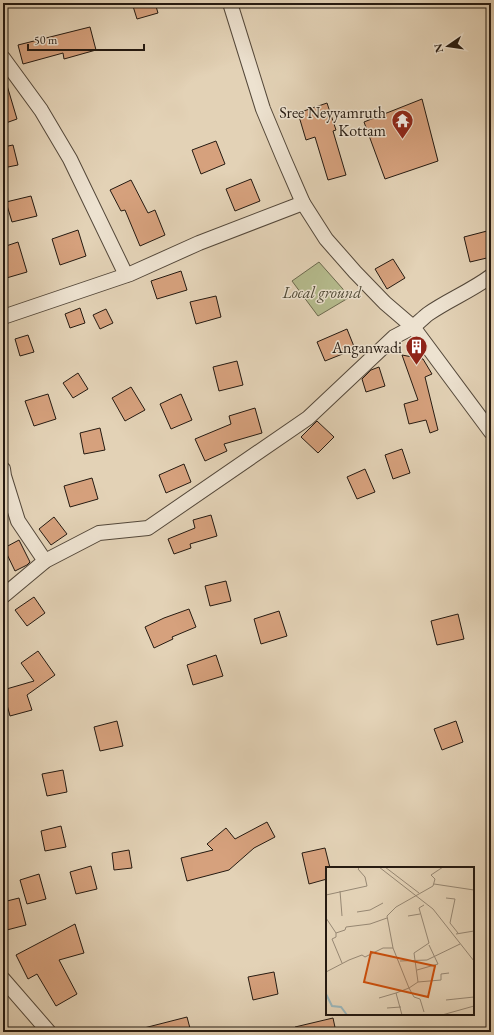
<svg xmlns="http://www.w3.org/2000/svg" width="494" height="1035" viewBox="0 0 494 1035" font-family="'EB Garamond',serif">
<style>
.green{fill:#b5bb8d;stroke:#6d6a4f}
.building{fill:#d6a17d;stroke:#251a11}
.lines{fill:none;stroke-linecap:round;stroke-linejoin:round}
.street-casing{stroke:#54483a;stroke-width:16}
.street{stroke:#ede2d0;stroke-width:14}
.labels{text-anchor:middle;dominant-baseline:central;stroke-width:3;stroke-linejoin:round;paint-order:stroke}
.poi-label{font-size:16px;fill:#251a11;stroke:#ede2d0;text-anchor:end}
.park-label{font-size:16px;font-style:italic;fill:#504a36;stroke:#ede2d0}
.inset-river{fill:none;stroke:#9ab5b9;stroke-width:2}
.inset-road{fill:none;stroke:#978874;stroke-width:1}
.view{fill:#cb500d;fill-opacity:0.15;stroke:#cb500d;stroke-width:2}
.inset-edge{fill:none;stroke:#251a11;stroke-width:2}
</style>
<rect width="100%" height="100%" fill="#e3d2b6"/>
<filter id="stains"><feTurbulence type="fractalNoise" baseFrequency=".005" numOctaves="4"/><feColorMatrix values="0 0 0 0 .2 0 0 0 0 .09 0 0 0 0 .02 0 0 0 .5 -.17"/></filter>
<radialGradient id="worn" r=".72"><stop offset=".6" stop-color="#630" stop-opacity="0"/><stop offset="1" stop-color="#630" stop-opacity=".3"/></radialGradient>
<polygon class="green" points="319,262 350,297 318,316 292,281"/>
<g class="building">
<polygon points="132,3 155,3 158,13 137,19"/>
<polygon points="90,27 96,50 64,59 63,53 23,64 18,45"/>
<polygon points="6,82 17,119 3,124 3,83"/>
<polygon points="422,99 438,161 385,179 364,122"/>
<polygon points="327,103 336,130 333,131 346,175 328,180 315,137 306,140 298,113"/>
<polygon points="216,141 225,164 201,174 192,150"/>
<polygon points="13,145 18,165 3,168 3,147"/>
<polygon points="251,179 260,201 235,211 226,189"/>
<polygon points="131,180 148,213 155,210 165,235 140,246 125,210 121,211 110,190"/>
<polygon points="31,196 37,216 12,222 6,202"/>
<polygon points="78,230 86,256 60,265 52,239"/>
<polygon points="487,231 491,248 491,257 470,262 464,237"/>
<polygon points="18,242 27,272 3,279 3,247"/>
<polygon points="393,259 405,278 387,289 375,269"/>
<polygon points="181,271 187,290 157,299 151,281"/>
<polygon points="216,296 221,317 196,324 190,302"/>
<polygon points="80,308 85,323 70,328 65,314"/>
<polygon points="106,309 113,323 100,329 93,315"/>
<polygon points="347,329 355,349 325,361 317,342"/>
<polygon points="28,335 34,352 20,356 15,339"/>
<polygon points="402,355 423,359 432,374 425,377 438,430 430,433 426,420 409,424 404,404 418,400"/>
<polygon points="237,361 243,385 219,391 213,367"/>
<polygon points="379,367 385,386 366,392 362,379 371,370"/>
<polygon points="78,373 88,389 73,398 63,383"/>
<polygon points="131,387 145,410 125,421 112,398"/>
<polygon points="48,394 56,419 34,426 25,401"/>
<polygon points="181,394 192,420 171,429 160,404"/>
<polygon points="255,408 262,433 224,444 227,451 205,461 195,439 231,424 229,416"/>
<polygon points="317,421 334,437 318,453 301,437"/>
<polygon points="100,428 105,450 84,454 80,433"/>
<polygon points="402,449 410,473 393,479 385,455"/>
<polygon points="184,464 191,482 166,493 159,475"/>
<polygon points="365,469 375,492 357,499 347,477"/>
<polygon points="92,478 98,499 70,507 64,486"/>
<polygon points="211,515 217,536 190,544 191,548 174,554 168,539 195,528 193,520"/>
<polygon points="54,517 67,534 51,545 39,529"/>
<polygon points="19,540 30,562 27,565 15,571 4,548"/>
<polygon points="226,581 231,601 210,606 205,586"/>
<polygon points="34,597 45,613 27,626 15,610"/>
<polygon points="189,609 196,627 172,637 173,639 154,648 145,627 164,618"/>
<polygon points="279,611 287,636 261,644 254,619"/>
<polygon points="458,614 464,639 437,645 431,621"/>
<polygon points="38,651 55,675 27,695 32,710 10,716 3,690 34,681 21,663"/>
<polygon points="216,655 223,676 193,685 187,665"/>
<polygon points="117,721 123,746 100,751 94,727"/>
<polygon points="456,721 463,742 442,750 434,729"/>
<polygon points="63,770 67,792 47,796 42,774"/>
<polygon points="267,822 275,837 254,848 229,870 187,881 181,858 213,850 207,844 226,828 235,839"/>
<polygon points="61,826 66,847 45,851 41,831"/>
<polygon points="325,848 330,868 327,868 327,879 309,884 302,853"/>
<polygon points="129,850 132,868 114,870 112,853"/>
<polygon points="91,866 97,889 76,894 70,872"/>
<polygon points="39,874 46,899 27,904 20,880"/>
<polygon points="19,898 26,925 3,931 3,902"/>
<polygon points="75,924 84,953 59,960 77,994 56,1006 37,974 28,979 16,955"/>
<polygon points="274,972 278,994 253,1000 248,977"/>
<polygon points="187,1017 191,1032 145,1032 144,1028"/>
<polygon points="333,1018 336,1032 296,1032 295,1027"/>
</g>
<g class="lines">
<defs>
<g id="street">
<path d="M230 3 263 109 283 157 303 203 326 239 355 272 385 303 413 327C418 323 423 318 428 314 448 300 471 291 491 276"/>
<polyline points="3,58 41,110 70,159 126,275"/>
<polyline points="3,317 130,274 199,243 303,203"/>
<polyline points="3,469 4,476 18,521 45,561"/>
<polyline points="3,596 45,561 99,533 148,528 308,418 394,337 413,327 491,432"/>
<polyline points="3,979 49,1032"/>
</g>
</defs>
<use href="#street" class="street-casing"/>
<use href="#street" class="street"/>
</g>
<defs>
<symbol id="temple-pin" viewBox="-11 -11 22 30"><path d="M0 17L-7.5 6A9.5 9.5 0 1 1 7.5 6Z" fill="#8f2418" stroke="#ede2d0"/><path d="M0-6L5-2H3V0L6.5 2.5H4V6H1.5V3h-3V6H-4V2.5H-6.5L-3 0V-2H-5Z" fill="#fff"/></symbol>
<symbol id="building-pin" viewBox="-11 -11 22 30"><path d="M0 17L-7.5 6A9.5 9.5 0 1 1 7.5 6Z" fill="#8f2418" stroke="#ede2d0"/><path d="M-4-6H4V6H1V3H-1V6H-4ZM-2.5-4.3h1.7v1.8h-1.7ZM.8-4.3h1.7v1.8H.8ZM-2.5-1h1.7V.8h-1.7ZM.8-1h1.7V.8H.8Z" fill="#fff"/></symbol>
</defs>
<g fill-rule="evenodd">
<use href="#temple-pin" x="390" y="108" width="25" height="34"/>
<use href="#building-pin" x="404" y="334" width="25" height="34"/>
</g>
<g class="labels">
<g class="poi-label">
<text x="386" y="112">Sree Neyyamruth<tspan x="386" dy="18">Kottam</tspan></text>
<text x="402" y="347">Anganwadi</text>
</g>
<g class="park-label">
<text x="322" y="292">Local ground</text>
</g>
</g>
<g transform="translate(326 867)">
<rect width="148" height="148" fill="#e3d2b6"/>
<path class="inset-river" d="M0 127 6 139 15 140 21 148"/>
<path class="inset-road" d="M53 0 107 42 148 94M59 0 93 26M108 17 148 23M14 24 16 49M0 28 41 19 39 10 32 2 34 0M120 31 129 32 124 56 132 66M31 45 44 43 57 36M82 49 94 47M0 51 10 66M130 67 148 64M67 81 83 121 70 126 76 148M74 94 101 93 134 77M16 96 6 72 10 70V66L19 63 20 60 44 57 61 51M91 103 112 97 103 78M0 105 23 93 36 88 39 90 57 81H67L61 49 70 40 107 19 109 12 105 8 117 0M92 115 88 86 103 76 93 41 98 38M53 131 70 126M120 133 148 130M61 141 75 140M98 145 94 132 88 130 83 121 92 115 115 113V107L123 106M116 148 148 139"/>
<path class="view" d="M45 85 109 99 102 130 38 115Z"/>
<rect width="148" height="148" class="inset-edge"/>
</g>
<rect width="494" height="1035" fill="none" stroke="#e3d2b6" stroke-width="16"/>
<rect x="4" y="4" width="486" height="1027" fill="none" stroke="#251a11" stroke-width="2"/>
<rect x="8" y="8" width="478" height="1019" fill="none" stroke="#251a11"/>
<g transform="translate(448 46) rotate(257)" stroke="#ede2d0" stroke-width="3" paint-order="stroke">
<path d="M0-3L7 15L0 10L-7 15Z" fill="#251a11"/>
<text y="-6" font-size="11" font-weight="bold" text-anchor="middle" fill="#251a11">N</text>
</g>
<path d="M28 44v6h116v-6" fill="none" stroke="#251a11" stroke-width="2"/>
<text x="34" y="44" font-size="12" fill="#251a11" stroke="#ede2d0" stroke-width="3" paint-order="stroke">50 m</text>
<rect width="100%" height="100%" filter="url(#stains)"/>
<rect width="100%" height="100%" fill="url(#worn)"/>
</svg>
